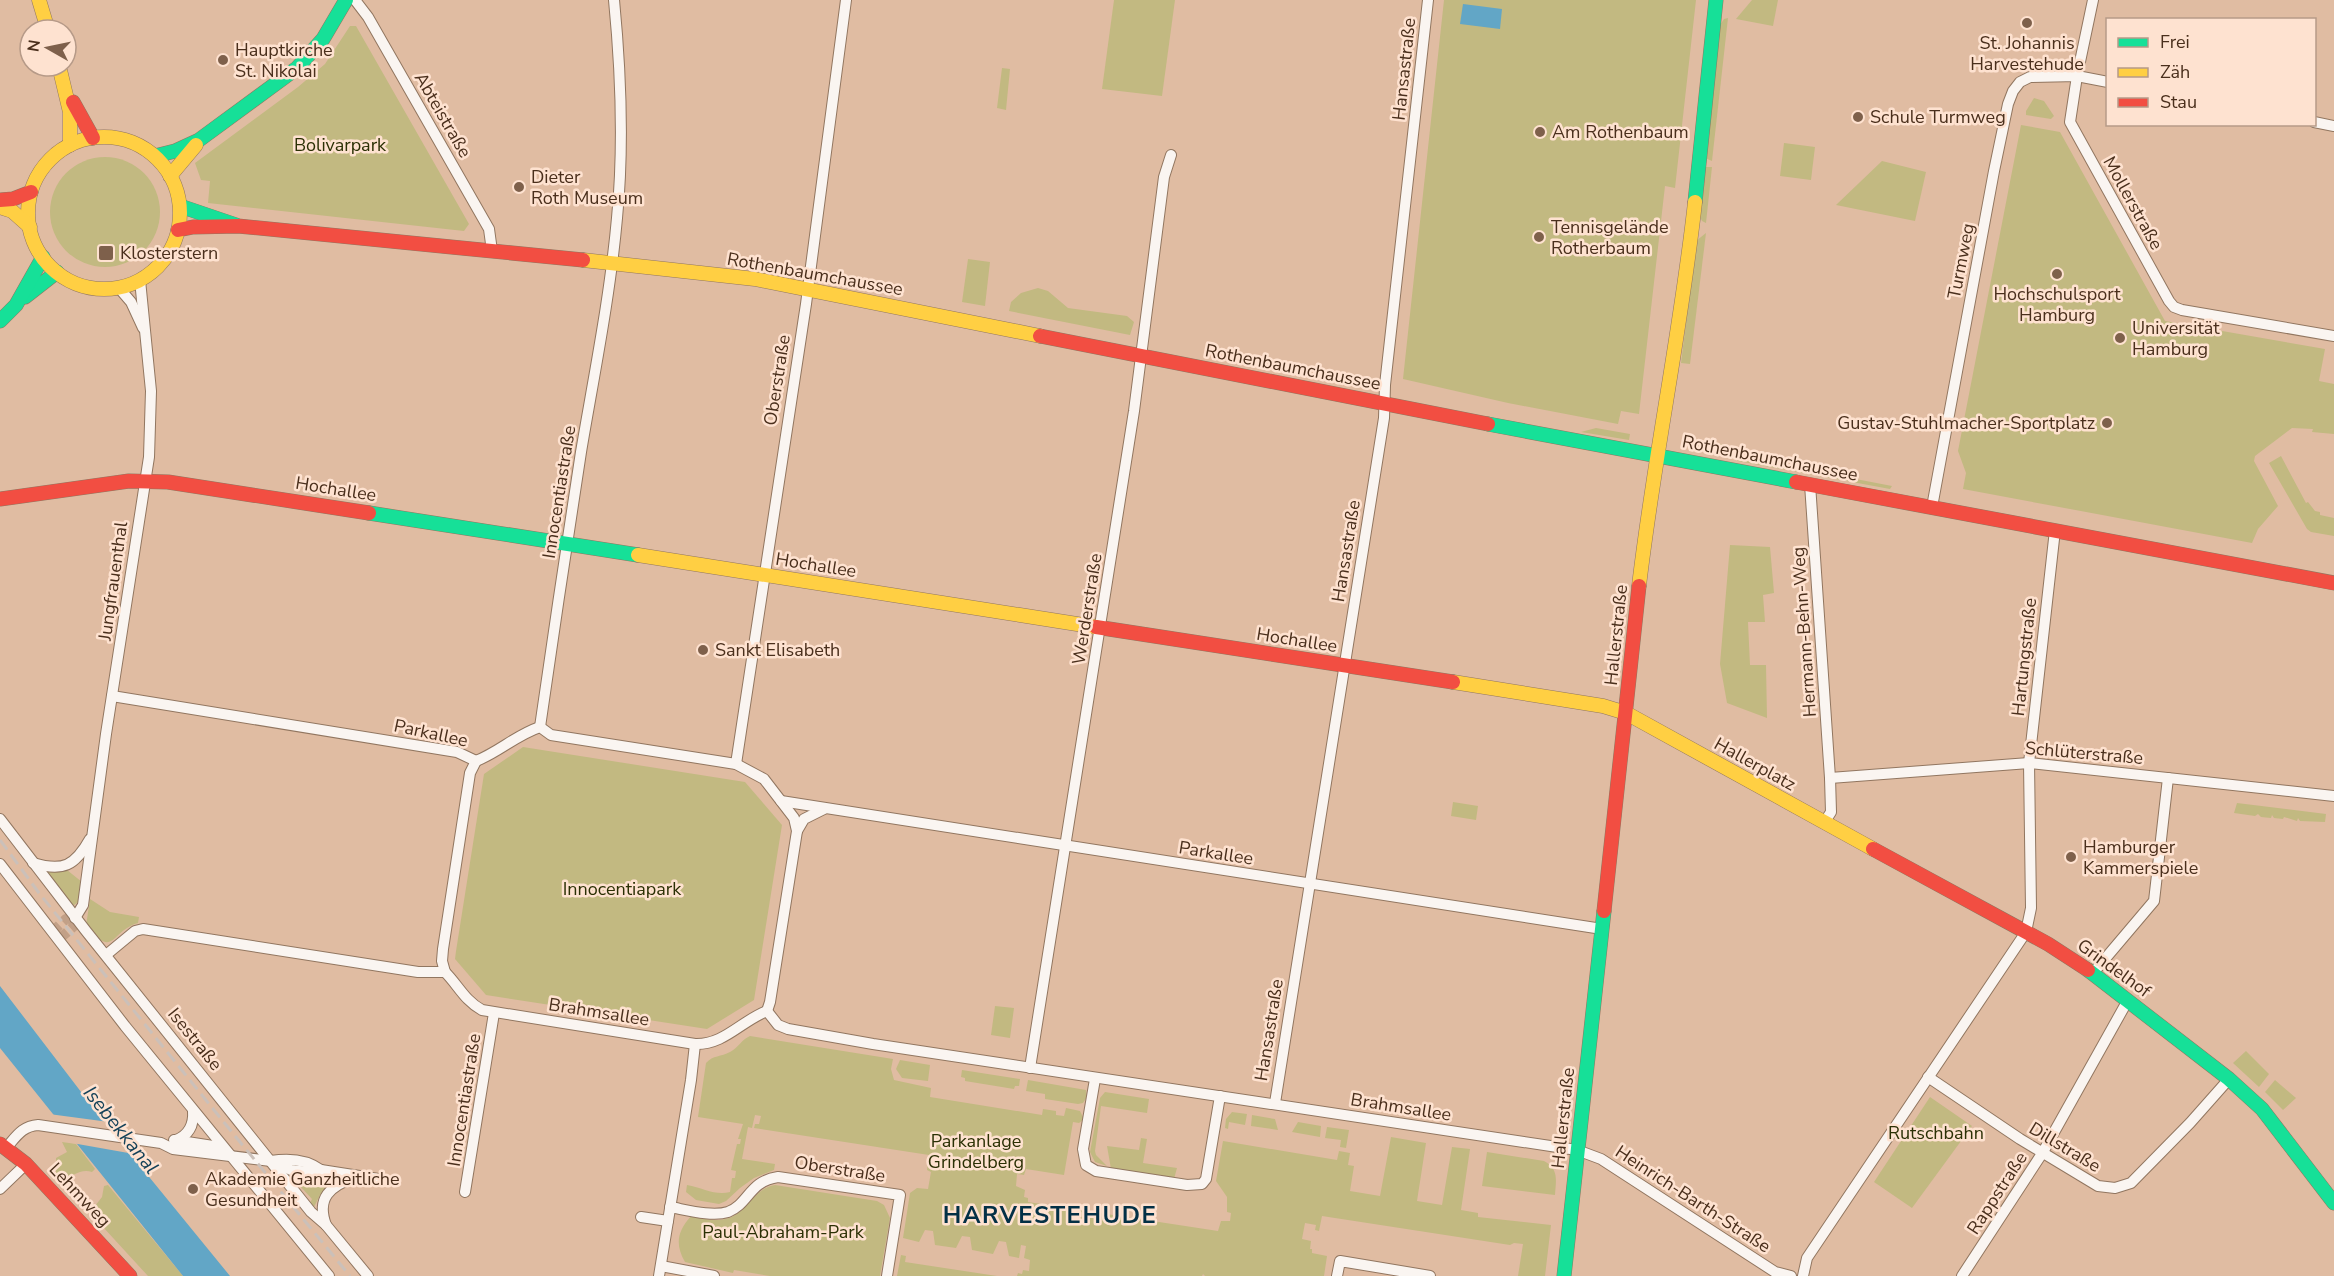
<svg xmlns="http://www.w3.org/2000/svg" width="2334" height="1276" viewBox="0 0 2334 1276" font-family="'Nunito Sans',sans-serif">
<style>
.green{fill:#c2b981}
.water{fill:#62a6c6}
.pier{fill:#e0bca2}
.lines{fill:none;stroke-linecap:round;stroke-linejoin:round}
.street-tunnel{stroke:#c2a087;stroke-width:10;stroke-dasharray:10 5;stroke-linecap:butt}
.street-casing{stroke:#917660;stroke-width:12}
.fast-casing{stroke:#917660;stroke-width:15}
.slow-casing{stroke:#917660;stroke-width:15}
.jam-casing{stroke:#917660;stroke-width:15}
.street{stroke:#faf5f1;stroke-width:10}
.fast{stroke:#16e098;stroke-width:14}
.slow{stroke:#ffcf43;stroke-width:14}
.jam{stroke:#f24e42;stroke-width:14}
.rail{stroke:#cbc0b9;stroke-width:3;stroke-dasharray:12 6;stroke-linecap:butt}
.poi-dot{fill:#7e604b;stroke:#fee2d0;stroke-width:2}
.labels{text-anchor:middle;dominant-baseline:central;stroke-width:5;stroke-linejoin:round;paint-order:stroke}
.poi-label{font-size:18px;fill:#4a2f1c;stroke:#fee2d0;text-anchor:start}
.street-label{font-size:18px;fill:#4a2f1c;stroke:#fee2d0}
.park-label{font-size:18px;fill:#2b3004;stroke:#fee2d0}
.water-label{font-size:20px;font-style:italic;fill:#154259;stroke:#fee2d0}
.district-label{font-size:24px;font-weight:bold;letter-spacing:1.5px;fill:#033046;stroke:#fee2d0}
</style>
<rect width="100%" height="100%" fill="#e0bca2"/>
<g class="green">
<polygon points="1114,0 1175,0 1162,96 1102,89"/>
<polygon points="1444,0 1696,0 1675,188 1665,186 1639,414 1621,411 1618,424 1508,403 1403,379"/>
<polygon points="1752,0 1778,0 1773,26 1736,19"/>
<polygon points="1728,18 1712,161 1705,158 1720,25 1724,19"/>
<polygon points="350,26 356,26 469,224 464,231 208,203 210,181 201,180 195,163 298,87 325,64"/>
<polygon points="1002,68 1010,69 1006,110 997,108"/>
<polygon points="2034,98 2044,101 2054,116 2051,119 2026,115 2026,111"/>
<polygon points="2021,125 2060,132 2165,321 2325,349 2319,381 2334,384 2334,434 2312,432 2313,429 2292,428 2255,456 2254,461 2278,506 2258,529 2252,543 1963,489 1966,473 1958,451"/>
<polygon points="1784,143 1815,147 1811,180 1780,176"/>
<circle cx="105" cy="212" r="55"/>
<polygon points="1882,161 1926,172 1915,221 1836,205"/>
<polygon points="1706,167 1712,167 1706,223 1702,221 1699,215 1704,168"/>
<polygon points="1706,233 1690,364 1681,363 1696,241"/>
<polygon points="968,259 990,262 985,306 962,302"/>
<polygon points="1038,288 1048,291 1068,308 1127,316 1134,322 1130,335 1009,311 1011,302 1021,293"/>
<polygon points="1596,428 1630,434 1629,440 1581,432"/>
<polygon points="1689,438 1729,446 1717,456 1706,448 1687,445"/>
<polygon points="1736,453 1741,457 1892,486 1890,489 1738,461 1733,458"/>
<polygon points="2281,456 2306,503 2308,502 2315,511 2320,512 2320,515 2334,518 2334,536 2311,532 2307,529 2269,463"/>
<polygon points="1730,545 1770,547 1774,593 1763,595 1765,622 1748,622 1750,665 1766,665 1767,718 1727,703 1720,664"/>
<polygon points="523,747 745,782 782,825 754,1000 707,1029 486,995 455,959 456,951 484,774"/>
<polygon points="1453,802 1478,806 1476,820 1451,816"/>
<polygon points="2237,803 2326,814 2325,822 2300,821 2298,818 2297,821 2284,817 2283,819 2274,818 2272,815 2271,818 2261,817 2258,814 2255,816 2234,813"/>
<polygon points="67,870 82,882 78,902 73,906 44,871 54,872"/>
<path d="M90 899 110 912 139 917 138 923C110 931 115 960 86 926Z"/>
<polygon points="995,1006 1014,1008 1010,1038 991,1035"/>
<path d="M750 1036 893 1059 891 1069 894 1080 931 1088 930 1097 1042 1115 1043 1109 1056 1111V1115L1064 1116 1066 1108 1080 1111 1084 1119 1079 1123 1073 1122 1064 1175 1026 1169 1024 1175 1017 1174 1016 1186 1025 1190 1024 1197 1028 1198V1202L1218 1231 1221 1221H1230L1231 1213 1227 1212V1197L1216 1181 1223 1141 1337 1160 1339 1151 1350 1153 1348 1165 1354 1166 1350 1191 1380 1196 1391 1137 1426 1143 1417 1201 1442 1205 1452 1147 1470 1149 1461 1210 1478 1213V1217L1551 1225 1545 1276H1518L1523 1244 1514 1243 1510 1245 1322 1216 1319 1231 1315 1230 1316 1225 1305 1223 1302 1239 1311 1241 1310 1249H1312V1253L1327 1256 1324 1276H1205L1203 1274 1202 1276H1017L1018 1273 1022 1274 1023 1270 1029 1271 1030 1260 1024 1258 1026 1246 1021 1245 1019 1258 1009 1256 1006 1242 999 1241 993 1254 972 1250 970 1237 962 1236 956 1248 935 1245 933 1231 925 1230 919 1242 903 1238 910 1193 917 1188 928 1189 931 1172 927 1170 929 1155 754 1128 755 1124H759L761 1116 755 1115 752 1128 748 1127 742 1159 775 1164 774 1170 754 1178 740 1188 726 1201 719 1204 696 1200 686 1192 687 1185C703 1188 716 1196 730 1192L732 1178H735L736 1171 731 1170 737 1144H740L741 1139H738L743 1124 698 1117 706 1063C713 1055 721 1057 730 1052 738 1048 742 1039 750 1036Z"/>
<polygon points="2246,1051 2269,1074 2259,1087 2233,1063"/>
<polygon points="900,1060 930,1065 928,1081 902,1078 896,1069"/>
<polygon points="962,1070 1020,1079 1019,1086 1015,1086 1014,1089 965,1081 965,1078 961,1077"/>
<polygon points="1028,1080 1086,1090 1087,1097 1083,1103 1078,1104 1045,1099 1045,1094 1026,1091"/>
<polygon points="2275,1080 2296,1098 2283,1110 2265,1092"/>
<polygon points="1105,1092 1149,1099 1147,1113 1101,1106 1095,1151 1096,1155 1107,1166 1095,1162 1090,1152 1100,1098"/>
<polygon points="1930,1097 1972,1126 1912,1208 1874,1182"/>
<polygon points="1232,1112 1247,1114 1245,1125 1229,1122 1228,1129 1225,1128 1226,1119"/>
<polygon points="1252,1115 1275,1119 1278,1130 1251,1126"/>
<polygon points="1298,1122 1321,1126 1320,1137 1292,1132"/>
<polygon points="1327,1127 1349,1130 1346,1148 1340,1147 1341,1140 1325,1138"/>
<polygon points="1141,1138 1147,1139 1143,1163 1177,1168 1174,1179 1111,1169 1107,1146 1139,1150"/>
<path d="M62 1142 76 1144 95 1169 92 1172C79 1168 72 1179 59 1178L56 1175V1158L67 1152Z"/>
<path d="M1487 1152 1544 1161C1559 1169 1556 1180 1555 1195L1482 1186Z"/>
<polygon points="286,1173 332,1181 320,1195 314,1207 310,1203 312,1199 300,1186 296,1186"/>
<polygon points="108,1185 183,1276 148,1276 103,1227 97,1218 95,1206 102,1197 104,1186"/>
<path d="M775 1185 877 1201 884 1205 890 1218 880 1276H770L734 1270 733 1273 685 1262C675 1244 677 1232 691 1216 701 1218 715 1222 725 1219 747 1215 753 1188 775 1185Z"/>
<polygon points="901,1255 906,1256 905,1262 997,1276 897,1276"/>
</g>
<g class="water">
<polygon points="1463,4 1502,9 1500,29 1460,24"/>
<polygon points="0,986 101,1118 230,1276 183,1276 0,1048"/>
</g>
<polygon class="pier" points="49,1114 109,1122 134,1154 72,1143"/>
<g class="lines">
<polyline class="street-tunnel" points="52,932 66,919 75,918 73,927 58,940"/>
<defs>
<g id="street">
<polyline points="355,0 368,17 489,229 492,251"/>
<polyline points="2093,0 2077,76 2070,122 2169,301 2174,307 2182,310 2334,336"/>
<polyline points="2314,122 2334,126"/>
<polyline points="119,288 131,302 143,328"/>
<polyline points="1810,484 1830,778 1831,812 1824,823"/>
<polyline points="1932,507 1994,171 2008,104 2013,91 2020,82 2030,77 2077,76 2108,82"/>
<polyline points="112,696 457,752 476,761"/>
<path d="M540 727C553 635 567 544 581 452 594 375 610 297 617 218 624 146 621 72 614 0"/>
<path d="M476 761C499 752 516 735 540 727L551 735 736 764 764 779 794 818 797 831 770 1002 767 1011"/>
<polyline points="736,764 806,304 846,0"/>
<polyline points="1830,778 2029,763 2334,796"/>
<polyline points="781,801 1602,929"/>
<polyline points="0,819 86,931 311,1212 326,1225 368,1276"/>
<polyline points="797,831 804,819 824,809"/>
<path d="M33 863C63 872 75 866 90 839"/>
<polyline points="0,864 125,1026 329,1276"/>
<polyline points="75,918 83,905 106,734 149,457 151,391 140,280"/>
<path d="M106 955 135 931 143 929 418 972H445C458 985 465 1001 482 1010L695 1044C724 1045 741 1021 767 1011"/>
<polyline points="445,972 442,961 443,949 470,773 476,761"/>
<polyline points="2093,973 2154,901 2168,778"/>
<polyline points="767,1011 778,1025 788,1029 873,1044 1577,1150 1601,1159 1775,1272 1791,1276"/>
<polyline points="1030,1068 1134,411 1164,177 1171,155"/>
<polyline points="1928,1077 2020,1139 2098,1186 2115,1188 2131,1183 2190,1123 2229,1079"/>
<polyline points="1095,1079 1083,1149 1086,1165 1096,1171 1187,1185 1202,1184 1206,1179 1220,1096"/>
<polyline points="1275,1103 1384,418 1385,385 1428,0"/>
<polyline points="174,1140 213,1146 223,1152"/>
<path d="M176 1140C189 1135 194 1125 193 1111"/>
<path d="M6 1148C16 1137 22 1126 38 1125L161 1143 173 1149 271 1161 291 1170 308 1172 321 1170 385 1180"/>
<path d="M271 1161C289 1158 306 1159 321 1170"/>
<polyline points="0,1189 26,1164"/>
<polyline points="465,1192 494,1013"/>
<path d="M670 1207C687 1210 712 1217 728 1212 749 1204 749 1181 778 1177L900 1195 887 1276"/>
<polyline points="641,1217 668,1221"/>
<path d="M326 1225C316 1198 330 1186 355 1177"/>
<polyline points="661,1266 714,1276"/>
<polyline points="659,1276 691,1080 695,1044"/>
<polyline points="1337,1276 1340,1261 1430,1276"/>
<polyline points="1803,1276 1807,1258 2026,932 2031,908 2029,763 2055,530"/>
<polyline points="1962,1276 2043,1152 2128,1000"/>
</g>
<g id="fast">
<polyline points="155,156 175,151 199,140 297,68 323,39 346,0"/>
<polyline points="1695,202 1716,0"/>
<polyline points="180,206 236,225"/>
<polyline points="25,297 57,272"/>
<polyline points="0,321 16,305 43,257"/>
<polyline points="1488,424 1796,482"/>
<polyline points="369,513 638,555"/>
<polyline points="2088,970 2229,1079 2262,1109 2334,1203"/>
<polyline points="1564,1276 1604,911"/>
</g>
<g id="slow">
<polyline points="39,0 48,30"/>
<polyline points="59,66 70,112 70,145"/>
<circle cx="104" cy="213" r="76"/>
<polyline points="170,176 196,145"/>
<polyline points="0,207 12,211 30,227"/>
<polyline points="583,260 755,279 1040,336"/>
<polyline points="638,555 1096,627"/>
<path d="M1639 586C1654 457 1681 331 1695 202"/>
<polyline points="1453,682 1603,706 1626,713 1873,849"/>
</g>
<g id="jam">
<polyline points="73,102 93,138"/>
<polyline points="0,200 13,199 31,192"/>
<polyline points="178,230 193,227 238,226 583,260"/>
<polyline points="1040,336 1488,424"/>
<polyline points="1796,482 2334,583"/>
<polyline points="0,499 129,481 168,482 369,513"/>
<polyline points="1096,627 1453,682"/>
<polyline points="1873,849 2048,944 2088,970"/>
<polyline points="1604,911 1639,586"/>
<polyline points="0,1144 26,1164 130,1276"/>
</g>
</defs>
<use href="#street" class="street-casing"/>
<use href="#fast" class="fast-casing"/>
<use href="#slow" class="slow-casing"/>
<use href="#jam" class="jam-casing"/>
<use href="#street" class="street"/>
<use href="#fast" class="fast"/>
<use href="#slow" class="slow"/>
<use href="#jam" class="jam"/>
<polyline class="rail" points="0,840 39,893 222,1120 350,1276"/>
</g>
<g class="poi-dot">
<circle cx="2027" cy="23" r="6"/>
<circle cx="223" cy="60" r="6"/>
<circle cx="1858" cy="117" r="6"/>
<circle cx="1540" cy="132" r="6"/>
<circle cx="519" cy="187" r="6"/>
<circle cx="1539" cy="237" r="6"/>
<rect x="98" y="245" width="16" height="16" rx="3"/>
<circle cx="2057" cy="274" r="6"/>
<circle cx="2120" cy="338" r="6"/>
<circle cx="2107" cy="423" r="6"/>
<circle cx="703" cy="650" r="6"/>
<circle cx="2071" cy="857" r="6"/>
<circle cx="193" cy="1189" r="6"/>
</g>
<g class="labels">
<g class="poi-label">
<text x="2027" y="43" text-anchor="middle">St. Johannis<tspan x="2027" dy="21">Harvestehude</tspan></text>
<text x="235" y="50">Hauptkirche<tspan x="235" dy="21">St. Nikolai</tspan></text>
<text x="1870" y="117">Schule Turmweg</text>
<text x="1552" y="132">Am Rothenbaum</text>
<text x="531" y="177">Dieter<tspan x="531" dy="21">Roth Museum</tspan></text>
<text x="1551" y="227">Tennisgelände<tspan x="1551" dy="21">Rotherbaum</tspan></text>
<text x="120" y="253">Klosterstern</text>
<text x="2057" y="294" text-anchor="middle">Hochschulsport<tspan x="2057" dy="21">Hamburg</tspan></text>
<text x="2132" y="328">Universität<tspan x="2132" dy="21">Hamburg</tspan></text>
<text x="2095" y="423" text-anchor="end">Gustav-Stuhlmacher-Sportplatz</text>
<text x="715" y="650">Sankt Elisabeth</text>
<text x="2083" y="847">Hamburger<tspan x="2083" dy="21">Kammerspiele</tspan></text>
<text x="205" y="1179">Akademie Ganzheitliche<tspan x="205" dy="21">Gesundheit</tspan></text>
</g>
<g class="street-label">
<text transform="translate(1404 69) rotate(-84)">Hansastraße</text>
<text transform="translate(443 115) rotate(60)">Abteistraße</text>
<text transform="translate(2133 203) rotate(61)">Mollerstraße</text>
<text transform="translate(1961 261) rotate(-79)">Turmweg</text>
<text transform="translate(815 274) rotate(10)">Rothenbaumchaussee</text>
<text transform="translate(1293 367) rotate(11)">Rothenbaumchaussee</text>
<text transform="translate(777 380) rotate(-81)">Oberstraße</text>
<text transform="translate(1770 458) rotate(11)">Rothenbaumchaussee</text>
<text transform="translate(336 489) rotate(9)">Hochallee</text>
<text transform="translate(559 492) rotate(-81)">Innocentiastraße</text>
<text transform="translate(1346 551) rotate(-81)">Hansastraße</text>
<text transform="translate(816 565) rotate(9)">Hochallee</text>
<text transform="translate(113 581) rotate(-82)">Jungfrauenthal</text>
<text transform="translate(1087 609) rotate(-81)">Werderstraße</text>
<text transform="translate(1804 632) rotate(-94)">Hermann-Behn-Weg</text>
<text transform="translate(1616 635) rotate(-84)">Hallerstraße</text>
<text transform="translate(1297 640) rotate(9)">Hochallee</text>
<text transform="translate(2024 657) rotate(-84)">Hartungstraße</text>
<text transform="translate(431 733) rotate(12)">Parkallee</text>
<text transform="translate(2084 753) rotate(5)">Schlüterstraße</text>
<text transform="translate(1755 764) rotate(29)">Hallerplatz</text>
<text transform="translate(1216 853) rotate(9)">Parkallee</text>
<text transform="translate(2114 968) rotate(36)">Grindelhof</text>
<text transform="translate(599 1012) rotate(9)">Brahmsallee</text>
<text transform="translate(1269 1030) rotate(-81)">Hansastraße</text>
<text transform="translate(195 1039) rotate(51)">Isestraße</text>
<text transform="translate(464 1100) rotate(-81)">Innocentiastraße</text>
<text transform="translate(1401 1107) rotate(9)">Brahmsallee</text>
<text transform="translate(1563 1118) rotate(-84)">Hallerstraße</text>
<text transform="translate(2065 1147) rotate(31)">Dillstraße</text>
<text transform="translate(840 1169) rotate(9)">Oberstraße</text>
<text transform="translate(1997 1193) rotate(-57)">Rappstraße</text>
<text transform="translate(80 1195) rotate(47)">Lehmweg</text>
<text transform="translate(1693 1199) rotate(33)">Heinrich-Barth-Straße</text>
</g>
<g class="park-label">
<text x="340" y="145">Bolivarpark</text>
<text x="622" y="889">Innocentiapark</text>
<text x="1936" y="1133">Rutschbahn</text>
<text x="976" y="1141">Parkanlage<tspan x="976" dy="21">Grindelberg</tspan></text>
<text x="783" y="1232">Paul-Abraham-Park</text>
</g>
<g class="water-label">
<text transform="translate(121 1130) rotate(51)">Isebekkanal</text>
</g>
<g class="district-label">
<text x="1050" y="1215">HARVESTEHUDE</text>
</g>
</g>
<rect x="2106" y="18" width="210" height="108" fill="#fee2d0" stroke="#b69a88" stroke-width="1.5"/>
<rect x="2118" y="38" width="30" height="9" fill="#16e098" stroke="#b69a88" stroke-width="1.5"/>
<text x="2160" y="48" font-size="18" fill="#4a2f1c">Frei</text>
<rect x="2118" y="68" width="30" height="9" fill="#ffcf43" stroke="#b69a88" stroke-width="1.5"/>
<text x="2160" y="78" font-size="18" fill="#4a2f1c">Zäh</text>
<rect x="2118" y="98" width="30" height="9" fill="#f24e42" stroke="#b69a88" stroke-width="1.5"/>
<text x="2160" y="108" font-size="18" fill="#4a2f1c">Stau</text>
<g transform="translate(48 48) rotate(279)"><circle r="28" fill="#fee2d0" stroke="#b69a88" stroke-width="1.5"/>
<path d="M0-4.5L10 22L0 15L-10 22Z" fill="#7e604b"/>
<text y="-9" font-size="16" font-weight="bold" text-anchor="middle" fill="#4a2f1c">N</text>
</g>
</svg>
